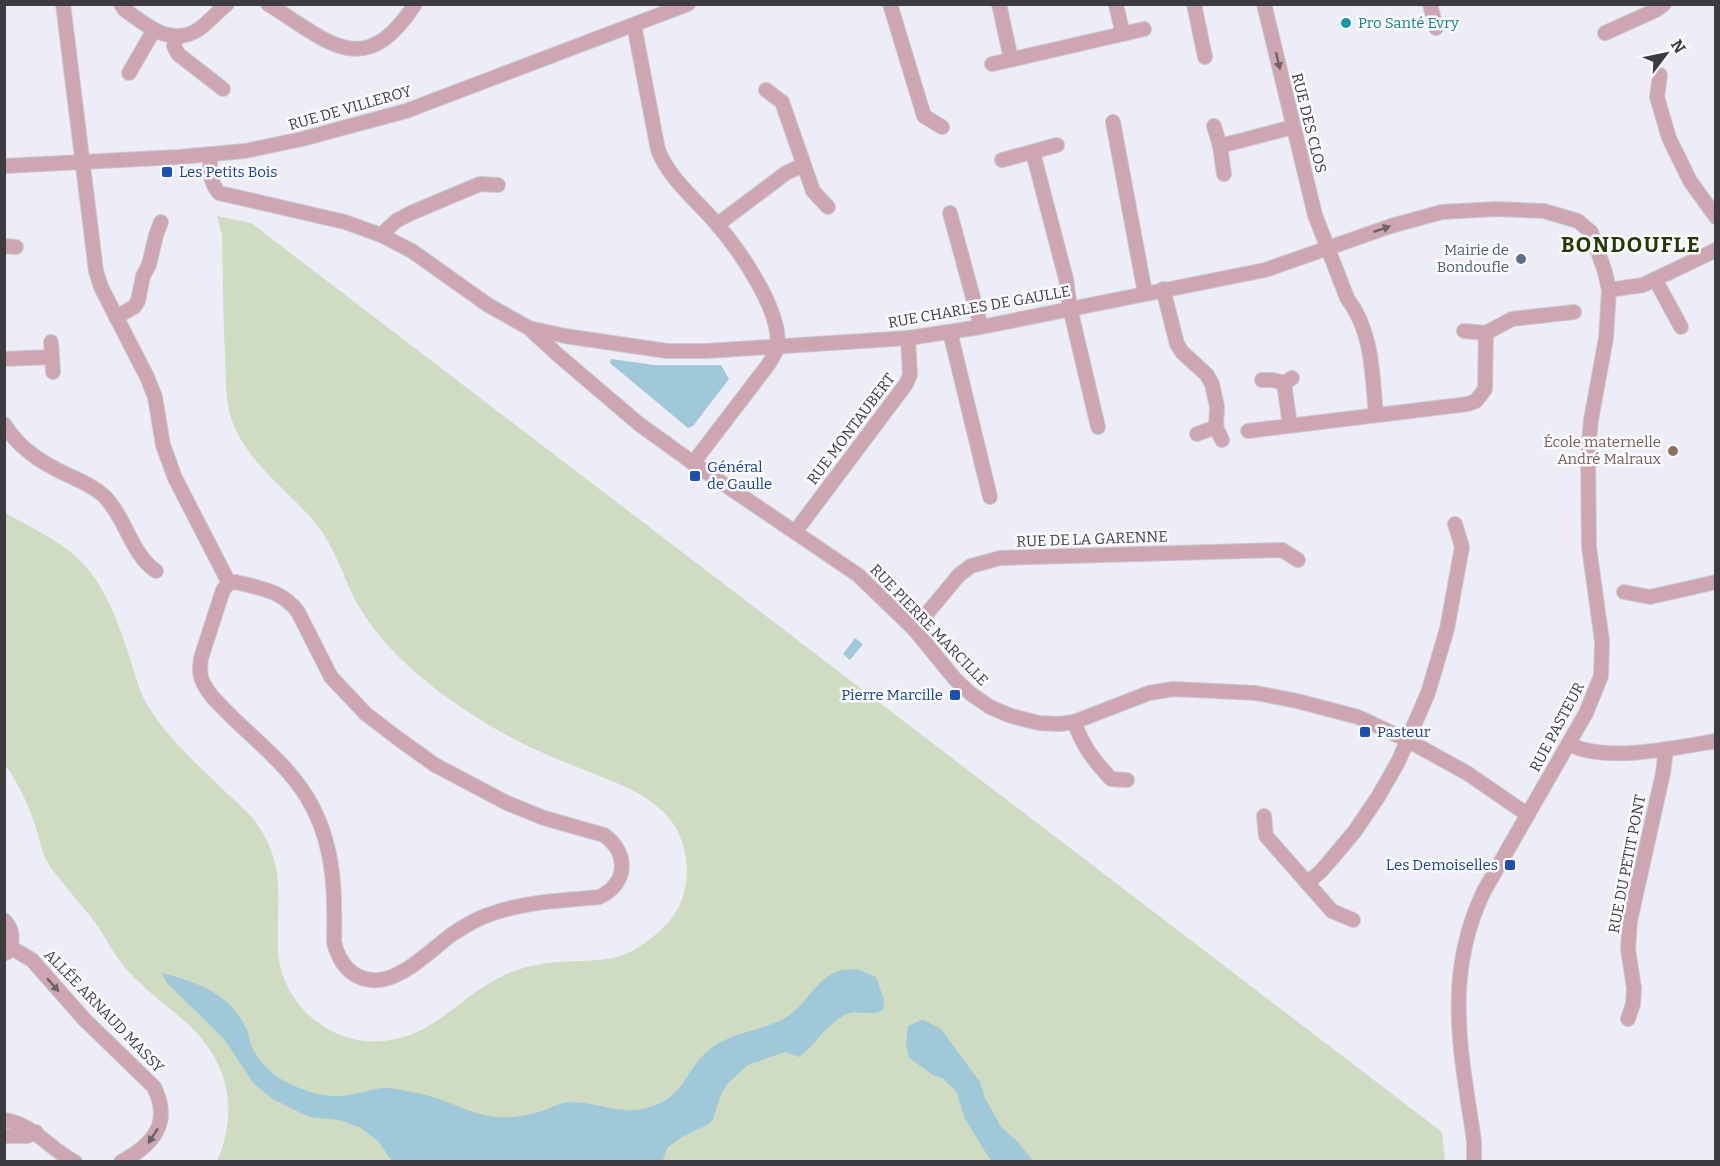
<svg xmlns="http://www.w3.org/2000/svg" width="1720" height="1166" viewBox="0 0 1720 1166" font-family="Bitter,serif">
<style>
.green{fill:#cfdcc2}
.water{fill:#9fc9d9}
.lines{fill:none;stroke-linecap:round;stroke-linejoin:round}
.minor-casing{stroke:#c9cad2;stroke-width:16}
.minor{stroke:#cea6b1;stroke-width:14}
.oneway{fill:#6f6168}
.culture-dot{fill:#0f9aa8;stroke:#fbfbff;stroke-width:2}
.transit-dot{fill:#1a4fb4;stroke:#fbfbff;stroke-width:2}
.service-dot{fill:#5c6f8a;stroke:#fbfbff;stroke-width:2}
.education-dot{fill:#8d6e63;stroke:#fbfbff;stroke-width:2}
.labels{text-anchor:middle;dominant-baseline:central;stroke-width:5;stroke-linejoin:round;paint-order:stroke}
.culture-label{font-size:15px;fill:#0d838f;stroke:#fbfbff;text-anchor:start}
.street-label{font-size:15px;fill:#3c3c40;stroke:#fbfbff}
.transit-label{font-size:15px;fill:#164399;stroke:#fbfbff;text-anchor:start}
.service-label{font-size:15px;fill:#4e5e75;stroke:#fbfbff;text-anchor:end}
.education-label{font-size:15px;fill:#785e54;stroke:#fbfbff;text-anchor:end}
.district-label{font-size:21px;font-weight:bold;letter-spacing:1.5px;fill:#273800;stroke:#fbfbff}
</style>
<rect width="100%" height="100%" fill="#ecedf6"/>
<path class="green" d="M217 216 251 223 1442 1132 1445 1161H217C238 1113 230 1066 192 1028 171 1008 147 992 127 970 115 956 107 940 97 925 82 905 65 887 51 868 42 855 40 840 35 825 28 804 18 782 5 765L4 512C26 525 48 535 68 550 113 584 124 645 142 695 165 741 216 781 253 818 265 835 274 852 277 873 280 899 277 924 278 949 279 988 307 1023 343 1036 365 1044 388 1043 410 1035 446 1021 466 994 499 978 517 968 537 964 558 962 582 960 610 963 632 951 650 941 667 927 677 910 693 882 689 841 668 817 646 791 612 782 582 769 551 757 521 744 492 727 441 696 389 658 358 605 343 578 336 548 316 524 287 488 246 463 231 418 225 398 226 377 225 357 223 316 223 276 222 235Z"/>
<g class="water">
<polygon points="611,359 654,365 721,365 729,379 693,426 688,428 610,363"/>
<polygon points="855,638 863,644 850,660 843,654"/>
<path d="M857 969 876 977 884 1000 883 1010C871 1017 857 1009 845 1015 826 1024 816 1045 799 1057L785 1052 748 1065 727 1084 721 1095 713 1119 709 1124 682 1137 668 1147 662 1162 392 1161 378 1141 361 1128 340 1120 309 1117 273 1099 254 1084 224 1039 166 982 162 973C194 981 228 993 244 1024 248 1030 249 1038 251 1045 257 1058 268 1072 281 1079 303 1092 329 1100 354 1094 365 1092 379 1087 390 1088 402 1090 414 1092 426 1095 450 1101 473 1116 499 1117 511 1118 524 1116 535 1113 547 1110 561 1101 574 1102 607 1104 624 1118 658 1104 684 1094 689 1065 710 1049 731 1032 762 1031 785 1018 805 1007 814 982 835 972 841 969 850 970 857 969Z"/>
<polygon points="921,1020 924,1020 941,1029 980,1082 985,1098 1001,1127 1017,1141 1033,1161 991,1161 965,1119 956,1091 942,1078 933,1075 909,1058 906,1044 908,1026"/>
</g>
<g class="lines">
<defs>
<g id="minor">
<polyline points="63,4 96,271 101,287 147,377 155,397 163,445 175,478 229,583"/>
<path d="M121 4 124 9C146 25 171 48 199 29 209 22 217 12 227 4"/>
<path d="M268 4C328 41 364 83 415 4"/>
<polyline points="890,4 924,116 942,127"/>
<polyline points="999,4 1011,59"/>
<polyline points="1194,4 1205,57"/>
<path d="M1264 4 1315 215 1347 298C1373 332 1372 374 1376 415"/>
<polyline points="1430,4 1436,28"/>
<polyline points="1116,5 1123,34"/>
<path d="M634 25 658 150C669 178 695 199 715 222 738 248 784 313 777 349 775 354 771 360 768 365L693 463"/>
<polyline points="1605,33 1656,10 1664,4"/>
<polyline points="176,37 174,46 178,54 223,89"/>
<polyline points="992,64 1144,29"/>
<polyline points="129,73 154,30"/>
<polyline points="1660,75 1657,97 1669,138 1690,181 1716,217"/>
<polyline points="766,90 782,102 813,191 828,207"/>
<polyline points="1113,122 1145,293"/>
<polyline points="1214,126 1220,146 1224,174"/>
<polyline points="1220,146 1293,127"/>
<polyline points="1033,153 1066,279 1070,308 1098,427"/>
<path d="M210 154C210 169 209 181 219 193L345 222 381 235 412 251 488 305 529 328 565 336 667 351H706L908 338 981 327 1265 270 1391 226 1442 212 1496 209 1544 211 1578 221 1591 232 1605 272 1609 290 1606 338 1591 420 1588 453 1589 547 1602 641 1601 676 1586 713 1484 891C1443 976 1461 1052 1474 1141V1162"/>
<polyline points="1002,160 1057,145"/>
<polyline points="4,166 179,157 245,151 302,139 406,111 688,4"/>
<polyline points="950,213 981,327"/>
<polyline points="718,224 786,173 803,165"/>
<polyline points="381,235 396,221 411,213 480,184 498,185"/>
<polyline points="4,246 16,247"/>
<polyline points="1655,279 1681,327"/>
<polyline points="1163,289 1177,344 1182,352 1207,375 1212,384 1217,407 1216,427 1222,440"/>
<polyline points="1609,290 1643,285 1716,250"/>
<polyline points="116,317 134,307 138,301 143,276 149,265 156,235 161,222"/>
<polyline points="530,329 558,355 639,424 693,463 858,575 914,629 955,679 971,694 990,707 1011,716 1039,723 1059,724 1074,722 1149,693 1173,689 1256,693 1297,701 1358,717 1407,740 1467,773 1528,815"/>
<polyline points="1464,331 1486,333 1512,319 1574,312"/>
<polyline points="950,332 990,497"/>
<polyline points="51,342 53,372"/>
<polyline points="4,359 52,357"/>
<polyline points="1262,380 1273,380 1284,383 1292,378"/>
<polyline points="1284,383 1290,425"/>
<path d="M4 424C15 442 33 457 52 467 69 477 89 482 104 496 126 518 131 554 156 571"/>
<polyline points="1248,431 1468,404 1476,401 1485,389 1486,333"/>
<polyline points="1197,434 1216,427"/>
<polyline points="795,532 906,384 910,375 908,338"/>
<path d="M236 582C260 588 283 591 298 612L331 677 366 714 400 740 435 765 507 803 544 818 604 835C629 853 628 884 599 897 562 901 527 901 491 914 477 918 463 927 451 935 434 948 418 964 400 973 368 990 342 975 334 942 335 896 335 850 313 808 296 773 262 746 234 719 223 707 208 696 202 680 199 673 200 666 201 658L223 590 229 583Z"/>
<polyline points="1624,592 1650,597 1716,582"/>
<polyline points="914,629 959,575 971,566 1000,558 1282,550 1298,560"/>
<path d="M1074 722C1084 748 1092 758 1111 779L1127 780"/>
<path d="M1569 744C1604 763 1676 748 1716 741"/>
<polyline points="1264,816 1266,836 1332,911 1353,920"/>
<polyline points="1307,883 1320,872 1329,862 1355,831 1378,797 1398,762 1428,693 1447,629 1462,547 1455,524"/>
<path d="M4 920C14 931 14 941 6 953"/>
<path d="M10 947 32 960 84 1019 154 1087C172 1123 153 1145 121 1162"/>
<polyline points="1628,1019 1633,1004 1634,988 1628,949 1630,921 1663,773 1666,749"/>
<path d="M4 1120C34 1124 49 1149 75 1162"/>
<polyline points="4,1136 27,1136 36,1132"/>
</g>
</defs>
<use href="#minor" class="minor-casing"/>
<use href="#minor" class="minor"/>
</g>
<defs><path id="oneway-solid" d="M-6-.8H1V-3.2L6.5 0L1 3.2V.8H-6Z" transform="scale(1.5)"/></defs>
<g class="oneway">
<use href="#oneway-solid" transform="translate(1278 61) rotate(77)"/>
<use href="#oneway-solid" transform="translate(1382 229) rotate(-19)"/>
<use href="#oneway-solid" transform="translate(53 985) rotate(48)"/>
<use href="#oneway-solid" transform="translate(153 1136) rotate(123)"/>
</g>
<circle class="culture-dot" cx="1346" cy="23" r="6"/>
<g class="transit-dot">
<rect x="161" y="166" width="12" height="12" rx="3"/>
<rect x="689" y="470" width="12" height="12" rx="3"/>
<rect x="949" y="689" width="12" height="12" rx="3"/>
<rect x="1359" y="726" width="12" height="12" rx="3"/>
<rect x="1504" y="859" width="12" height="12" rx="3"/>
</g>
<circle class="service-dot" cx="1521" cy="259" r="6"/>
<circle class="education-dot" cx="1673" cy="451" r="6"/>
<g class="labels">
<g class="culture-label">
<text x="1358" y="23">Pro Santé Evry</text>
</g>
<g class="street-label">
<text transform="translate(350 108) rotate(-16)">RUE DE VILLEROY</text>
<text transform="translate(1309 123) rotate(76)">RUE DES CLOS</text>
<text transform="translate(979 307) rotate(-10)">RUE CHARLES DE GAULLE</text>
<text transform="translate(851 429) rotate(-53)">RUE MONTAUBERT</text>
<text transform="translate(1092 539) rotate(-2)">RUE DE LA GARENNE</text>
<text transform="translate(929 625) rotate(46)">RUE PIERRE MARCILLE</text>
<text transform="translate(1557 727) rotate(-62)">RUE PASTEUR</text>
<text transform="translate(1627 864) rotate(-79)">RUE DU PETIT PONT</text>
<text transform="translate(104 1011) rotate(46)">ALLÉE ARNAUD MASSY</text>
</g>
<g class="transit-label">
<text x="179" y="172">Les Petits Bois</text>
<text x="707" y="467">Général<tspan x="707" dy="17">de Gaulle</tspan></text>
<text x="943" y="695" text-anchor="end">Pierre Marcille</text>
<text x="1377" y="732">Pasteur</text>
<text x="1498" y="865" text-anchor="end">Les Demoiselles</text>
</g>
<g class="service-label">
<text x="1509" y="250">Mairie de<tspan x="1509" dy="17">Bondoufle</tspan></text>
</g>
<g class="education-label">
<text x="1661" y="442">École maternelle<tspan x="1661" dy="17">André Malraux</tspan></text>
</g>
<g class="district-label">
<text x="1631" y="245">BONDOUFLE</text>
</g>
</g>
<rect width="1720" height="1166" fill="none" stroke="#3c3c40" stroke-width="12"/>
<g transform="translate(1666 54) rotate(58)" stroke="#fbfbff" stroke-width="4.5" paint-order="stroke">
<path d="M0-4.5L10 22L0 15L-10 22Z" fill="#3c3c40"/>
<text y="-9" font-size="16" font-weight="bold" text-anchor="middle" fill="#3c3c40">N</text>
</g>
</svg>
